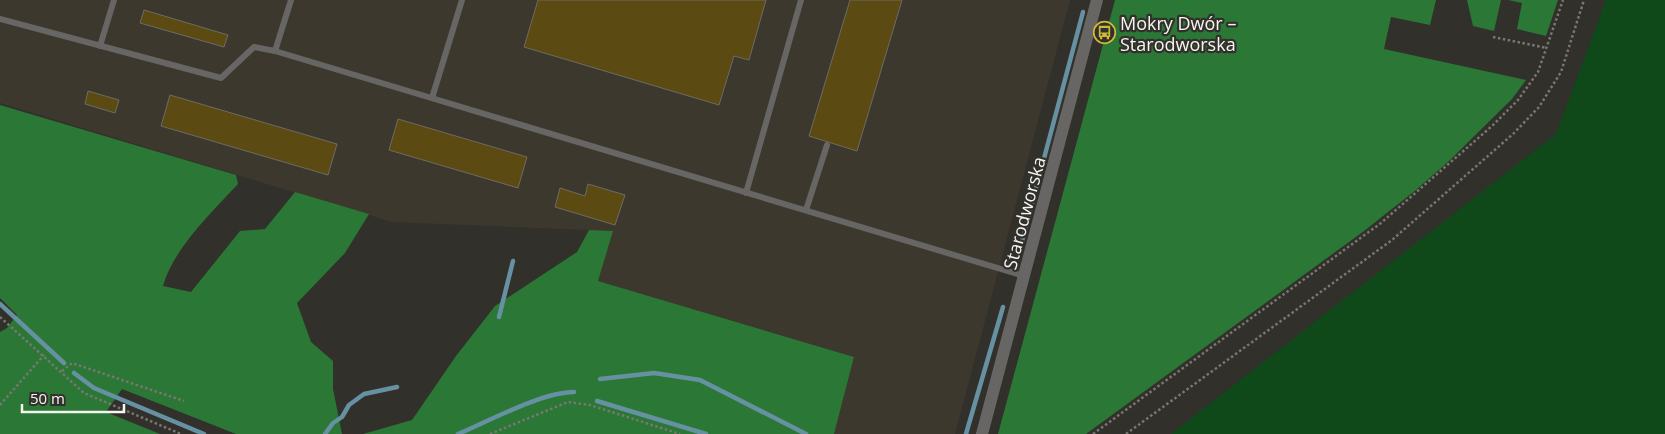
<svg xmlns="http://www.w3.org/2000/svg" width="1665" height="434" viewBox="0 0 1665 434" font-family="'Open Sans',sans-serif">
<style>
.built{fill:#3d382d}
.green{fill:#0f4919}
.forest{fill:#2b7735}
.lines{fill:none;stroke-linecap:round;stroke-linejoin:round}
.stream{stroke:#6691a2;stroke-width:4.5}
.building{fill:#5c4a13;stroke:#6d6b64}
.path{stroke:#797773;stroke-width:2.5;stroke-dasharray:2.5 2.5;stroke-linecap:butt}
.service{stroke:#686664;stroke-width:6}
.minor{stroke:#686664;stroke-width:12}
.labels{text-anchor:middle;dominant-baseline:central;stroke-width:4.5;stroke-linejoin:round;paint-order:stroke}
.poi-label{font-size:18px;fill:#f6f5f1;stroke:#32302b;text-anchor:start}
.street-label{font-size:18px;fill:#f6f5f1;stroke:#32302b}
</style>
<rect width="100%" height="100%" fill="#32302b"/>
<polygon class="built" points="0,0 1070,0 955,434 834,434 854,357 598,281 612,231 392,222 0,103"/>
<polygon class="green" points="1606,0 1665,0 1665,434 1171,434 1556,134"/>
<g class="forest">
<polygon points="1115,0 1436,0 1430,25 1391,17 1384,49 1526,80 1512,99 1448,162 1416,190 1364,231 1086,434 998,434"/>
<polygon points="1467,0 1501,0 1494,31 1473,26"/>
<polygon points="1508,0 1558,0 1546,36 1517,29 1522,3"/>
<path d="M0 105 236 175 238 184C212 212 173 249 163 286L191 292 240 231 265 229 295 192 369 214 345 253 297 303 311 342 333 361V389L342 434H236L122 389 106 412 160 434H0V332L7 328 17 315 0 298Z"/>
<polygon points="589,230 613,231 598,281 854,357 834,434 363,434 412,420 456,356 495,306 577,252"/>
</g>
<g class="lines">
<g class="stream">
<polyline points="1022,241 1083,12"/>
<polyline points="0,304 64,363"/>
<polyline points="499,317 513,261"/>
<polyline points="74,373 94,388 204,434"/>
<polyline points="600,379 654,373 700,380 806,434"/>
<polyline points="597,401 706,434"/>
<polyline points="325,434 333,423 342,417 349,405 364,394 397,387"/>
<path d="M458 434C489 421 542 392 574 392"/>
<polyline points="966,434 1003,307"/>
</g>
</g>
<g class="building">
<polygon points="538,0 766,0 749,60 734,56 719,105 524,47"/>
<polygon points="850,0 902,0 857,151 809,136"/>
<polygon points="144,10 228,35 224,47 140,23"/>
<polygon points="88,91 119,100 115,113 85,104"/>
<polygon points="170,95 337,144 328,175 161,126"/>
<polygon points="398,119 527,157 518,188 389,150"/>
<polygon points="588,184 625,195 615,225 555,207 560,188 585,196"/>
</g>
<g class="lines">
<g class="path">
<polyline points="1493,37 1547,48"/>
<polyline points="0,317 84,393 181,434"/>
<polyline points="62,371 72,363 184,401"/>
<polyline points="0,405 44,355"/>
<polyline points="490,434 568,402 590,405 680,434"/>
<polyline points="1093,434 1381,223 1492,126 1518,100 1538,72 1563,0"/>
<polyline points="1126,434 1392,240 1513,134 1539,107 1561,72 1584,0"/>
</g>
<g class="service">
<polyline points="291,0 275,51 1024,276"/>
<polyline points="0,19 221,78 254,47 275,51"/>
<polyline points="100,46 114,0"/>
<polyline points="432,98 462,0"/>
<polyline points="746,193 801,0"/>
<polyline points="806,210 827,145"/>
</g>
<polyline class="minor" points="982,434 1097,0"/>
</g>
<defs>
<symbol id="bus-ring" viewBox="-11 -11 22 22"><circle r="9.5" fill="#32302b" stroke="#ceb938" stroke-width="1.5"/><path d="M-5-6H5V4H4V6H2V4H-2V6H-4V4H-5ZM-3.5-4V0h7V-4ZM-3.5 1.2v1.5H-2V1.2ZM2 1.2v1.5H3.5V1.2Z" fill="#ceb938"/></symbol>
</defs>
<g fill-rule="evenodd">
<use href="#bus-ring" x="1092" y="20" width="25" height="25"/>
</g>
<g class="labels">
<g class="poi-label">
<text x="1120" y="23">Mokry Dwór –<tspan x="1120" dy="21">Starodworska</tspan></text>
</g>
<g class="street-label">
<text transform="translate(1024 213) rotate(-75)">Starodworska</text>
</g>
</g>
<path d="M22 404v8h102v-8" fill="none" stroke="#f6f5f1" stroke-width="2.5"/>
<text x="30" y="404" font-size="15" fill="#f6f5f1" stroke="#32302b" stroke-width="4" paint-order="stroke">50 m</text>
</svg>
